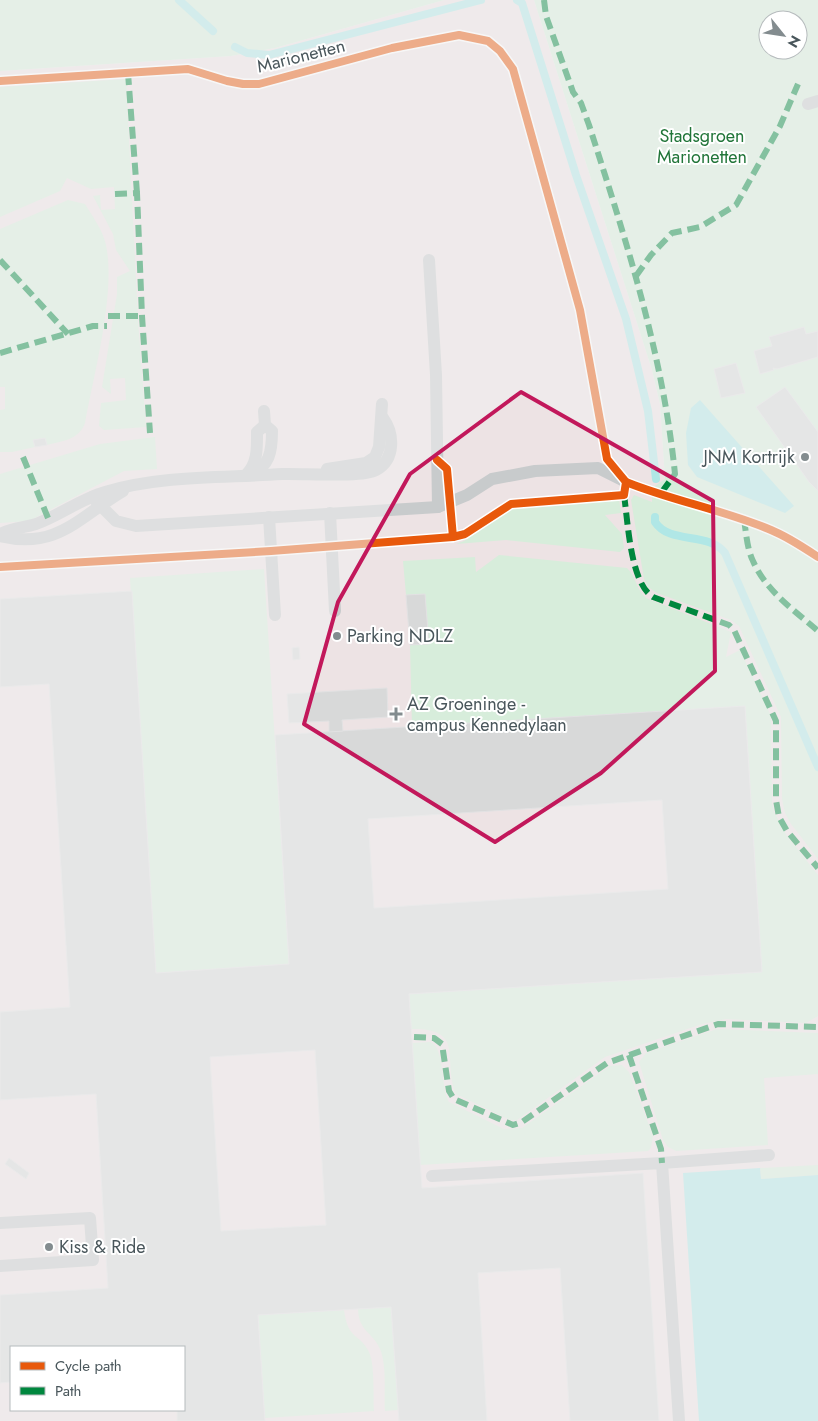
<svg xmlns="http://www.w3.org/2000/svg" width="818" height="1421" viewBox="0 0 818 1421" font-family="Jost,sans-serif">
<style>
.medical{fill:#ede3e4;fill-rule:evenodd}
.green{fill:#d7eddb;fill-rule:evenodd}
.water{fill:#b0e7e6}
.lines{fill:none;stroke-linecap:round;stroke-linejoin:round}
.stream{stroke:#b0e7e6;stroke-width:8}
.building{fill:#d8d9d9;stroke:#e2e2e3;fill-rule:evenodd}
.lane{stroke:#c8cbcc;stroke-width:12}
.quiet{stroke:#00873e;stroke-width:6;stroke-dasharray:12 6;stroke-linecap:butt}
.cycleway-casing{stroke:#fff;stroke-width:11}
.cycleway{stroke:#e8590c;stroke-width:8}
.marked{fill:none;stroke:#c2185b;stroke-width:4;stroke-linejoin:round}
.poi-dot{fill:#838c8f;stroke:#fff;stroke-width:2}
.labels{text-anchor:middle;dominant-baseline:central;stroke-width:4;stroke-linejoin:round;paint-order:stroke}
.street-label{font-size:18px;fill:#49565b;stroke:#fff}
.park-label{font-size:18px;fill:#217539;stroke:#fff}
.poi-label{font-size:18px;fill:#49565b;stroke:#fff;text-anchor:start}
</style>
<rect width="100%" height="100%" fill="#f0f0f0"/>
<path class="medical" d="M444 0H534L652 370 660 404 665 479 668 489 652 488V517L713 544 818 776V1421H0V71L231 56 275 48ZM11 1347H184V1410H11Z"/>
<g class="green">
<polygon points="0,0 444,0 275,48 231,56 0,71"/>
<path d="M534 0H818V859L791 824 785 813 782 799 781 717 739 626 731 620 657 593 648 587 644 579 631 500 634 495 652 502V488L665 479 660 404 652 370ZM768 20H798V50H768Z"/>
<polygon points="126,79 138,320 146,427 104,430 99,426 101,403 126,400 125,378 110,379 111,394 102,387 117,294 117,277 130,271 116,250 113,234 93,196 100,195 101,210 115,209 114,187 91,189 67,178 60,191 0,217 0,87"/>
<path d="M68 200 85 204C92 216 103 230 106 245 116 293 94 373 85 423 79 440 62 441 47 445L45 438 34 440 35 447 12 452H0V410L5 409V387H0V229Z"/>
<polygon points="155,437 157,469 124,471 29,521 0,523 0,474 100,444"/>
<polygon points="619,499 621,513 605,515 622,534 624,548 620,552 506,540 456,544 464,541 512,509"/>
<path d="M499 555 627 568C636 576 636 589 646 598L731 632 726 657 740 650 771 716 772 803 774 812 787 836 818 875V1016L806 1023 726 1019 702 1024 605 1057 517 1120H510L456 1094C442 1059 466 1028 411 1029L409 994 762 971 745 706 412 727 410 645 429 643 425 594 406 595 403 561 475 557 476 572Z"/>
<polygon points="264,569 289,964 156,973 130,578"/>
<polygon points="717,1029 818,1033 818,1074 764,1078 768,1145 676,1151 668,1147 663,1140 639,1062 646,1053"/>
<path d="M430 1042C446 1048 440 1088 449 1102L504 1129 522 1128 610 1066 622 1065 629 1072 653 1136 651 1148 648 1151 420 1165 412 1043Z"/>
<polygon points="818,1165 818,1175 761,1179 760,1168"/>
<path d="M391 1307 398 1410 385 1411C384 1392 387 1366 380 1349 372 1331 359 1332 358 1309Z"/>
<path d="M344 1310C348 1341 360 1333 369 1352 375 1365 373 1397 374 1411L265 1418 258 1315Z"/>
</g>
<g class="water">
<polygon points="700,400 794,506 785,513 697,477 688,465 686,433 691,408"/>
<polygon points="760,1168 761,1179 818,1175 818,1421 699,1421 683,1173"/>
</g>
<g class="lines">
<g class="stream">
<polyline points="179,0 213,31"/>
<polyline points="517,0 522,3 576,175 626,319 648,411 656,479"/>
<polyline points="235,47 247,53 269,55 481,0"/>
<path d="M655 517V522C670 545 708 531 725 553L818 767"/>
</g>
</g>
<g class="building">
<polygon points="804,327 806,334 818,331 818,357 777,369 773,368 774,370 760,374 754,351 772,346 769,337"/>
<polygon points="736,363 745,393 721,398 714,369"/>
<polygon points="785,387 818,432 818,491 809,482 756,407"/>
<polygon points="45,438 47,445 35,447 33,440"/>
<path d="M132 591 156 973 289 964 275 735 745 706 762 972 409 994 422 1188 643 1173 659 1421H570L560 1268 478 1273 487 1421H399L391 1307 258 1315 265 1421H177V1410H184V1347H11V1382L0 1383V1295L108 1288 96 1094 0 1100V1012L70 1007 49 684 0 687V599ZM662 800 668 889 374 908 368 819ZM315 1050 326 1225 221 1231 210 1057Z"/>
<polygon points="425,594 429,644 410,645 406,595"/>
<polygon points="299,647 300,659 293,660 292,648"/>
<polygon points="387,688 388,717 342,720 343,731 329,732 329,721 289,723 287,694"/>
<polygon points="9,1158 29,1173 26,1179 5,1164"/>
</g>
<g class="lines">
<g class="lane">
<polyline points="808,104 818,101"/>
<polyline points="429,260 436,375 438,507"/>
<polyline points="327,469 366,463 375,457 379,447 382,404"/>
<path d="M246 475C258 463 257 448 257 432L265 425"/>
<path d="M249 475C270 467 272 451 272 431L265 425 264 411"/>
<polyline points="92,497 116,521 136,526 438,507 467,495 492,479 535,471 598,468 626,482"/>
<polyline points="330,513 335,611"/>
<polyline points="269,517 275,615"/>
<path d="M0 534C12 528 23 528 36 524 60 515 81 499 105 492 161 475 224 478 282 474 302 473 362 478 376 470 396 459 394 433 383 418"/>
<path d="M0 536C57 550 79 517 123 491"/>
<polyline points="662,1163 769,1155"/>
<polyline points="432,1176 662,1163 679,1421"/>
<polyline points="0,1223 90,1218 93,1260 0,1266"/>
</g>
<g class="quiet">
<path d="M544 0 546 16 573 92 581 103 589 125C626 240 663 354 675 474L659 496"/>
<polyline points="128,73 137,193"/>
<polyline points="115,194 137,193 142,316 150,433"/>
<polyline points="0,260 68,334"/>
<polyline points="636,276 651,255 672,233 700,227 736,205 780,126 798,84"/>
<polyline points="108,316 142,316"/>
<polyline points="0,353 93,326 107,326"/>
<polyline points="23,457 48,518"/>
<path d="M624 495C628 521 630 583 653 597L729 625 734 630 776 721V800L779 817 787 831 818 868"/>
<path d="M744 519C746 532 747 549 753 561 766 591 794 610 818 631"/>
<polyline points="414,1037 434,1038 442,1044 449,1091 454,1099 513,1125 522,1122 607,1063 718,1024 818,1027"/>
<polyline points="629,1055 661,1149 662,1163"/>
</g>
<defs>
<g id="cycleway">
<polyline points="0,81 188,69 227,81 243,84 259,84 392,48 459,35 488,41 500,51 513,69 580,310 607,459 626,482 624,495 511,504 465,534 453,537 271,551 0,567"/>
<polyline points="437,460 447,469 453,537"/>
<path d="M626 482C673 501 724 510 771 530 788 537 803 547 818 557"/>
</g>
</defs>
<use href="#cycleway" class="cycleway-casing"/>
<use href="#cycleway" class="cycleway"/>
</g>
<path d="M0 0H818V1421H0ZM521 392 713 501 715 671 601 773 495 842 304 724 338 602 410 474Z" fill="#f0f0f0" fill-opacity=".55" fill-rule="evenodd"/>
<path class="marked" d="M521 392 713 501 715 671 601 773 495 842 304 724 338 602 410 474Z"/>
<g class="poi-dot">
<circle cx="805" cy="457" r="5"/>
<circle cx="337" cy="636" r="5"/>
<path d="M393.5 706.5h5v5h5v5h-5v5h-5v-5h-5v-5h5z"/>
<circle cx="49" cy="1247" r="5"/>
</g>
<g class="labels">
<g class="street-label">
<text transform="translate(301 56) rotate(-14)">Marionetten</text>
</g>
<g class="park-label">
<text x="702" y="136">Stadsgroen<tspan x="702" dy="21">Marionetten</tspan></text>
</g>
<g class="poi-label">
<text x="795" y="457" text-anchor="end">JNM Kortrijk</text>
<text x="347" y="636">Parking NDLZ</text>
<text x="407" y="704">AZ Groeninge -<tspan x="407" dy="21">campus Kennedylaan</tspan></text>
<text x="59" y="1247">Kiss &amp; Ride</text>
</g>
</g>
<rect x="10" y="1346" width="175" height="65" fill="#ffffff" stroke="#b6bbbd"/>
<rect x="20" y="1362" width="25" height="8" fill="#e8590c" stroke="#b6bbbd"/>
<text x="55" y="1371" font-size="15" fill="#49565b">Cycle path</text>
<rect x="20" y="1387" width="25" height="8" fill="#00873e" stroke="#b6bbbd"/>
<text x="55" y="1396" font-size="15" fill="#49565b">Path</text>
<g transform="translate(783 35) rotate(120)"><circle r="24" fill="#ffffff" stroke="#b6bbbd"/>
<path d="M0-4L9 19L0 12L-9 19Z" fill="#838c8f"/>
<text y="-8" font-size="14" font-weight="bold" text-anchor="middle" fill="#49565b">N</text>
</g>
</svg>
